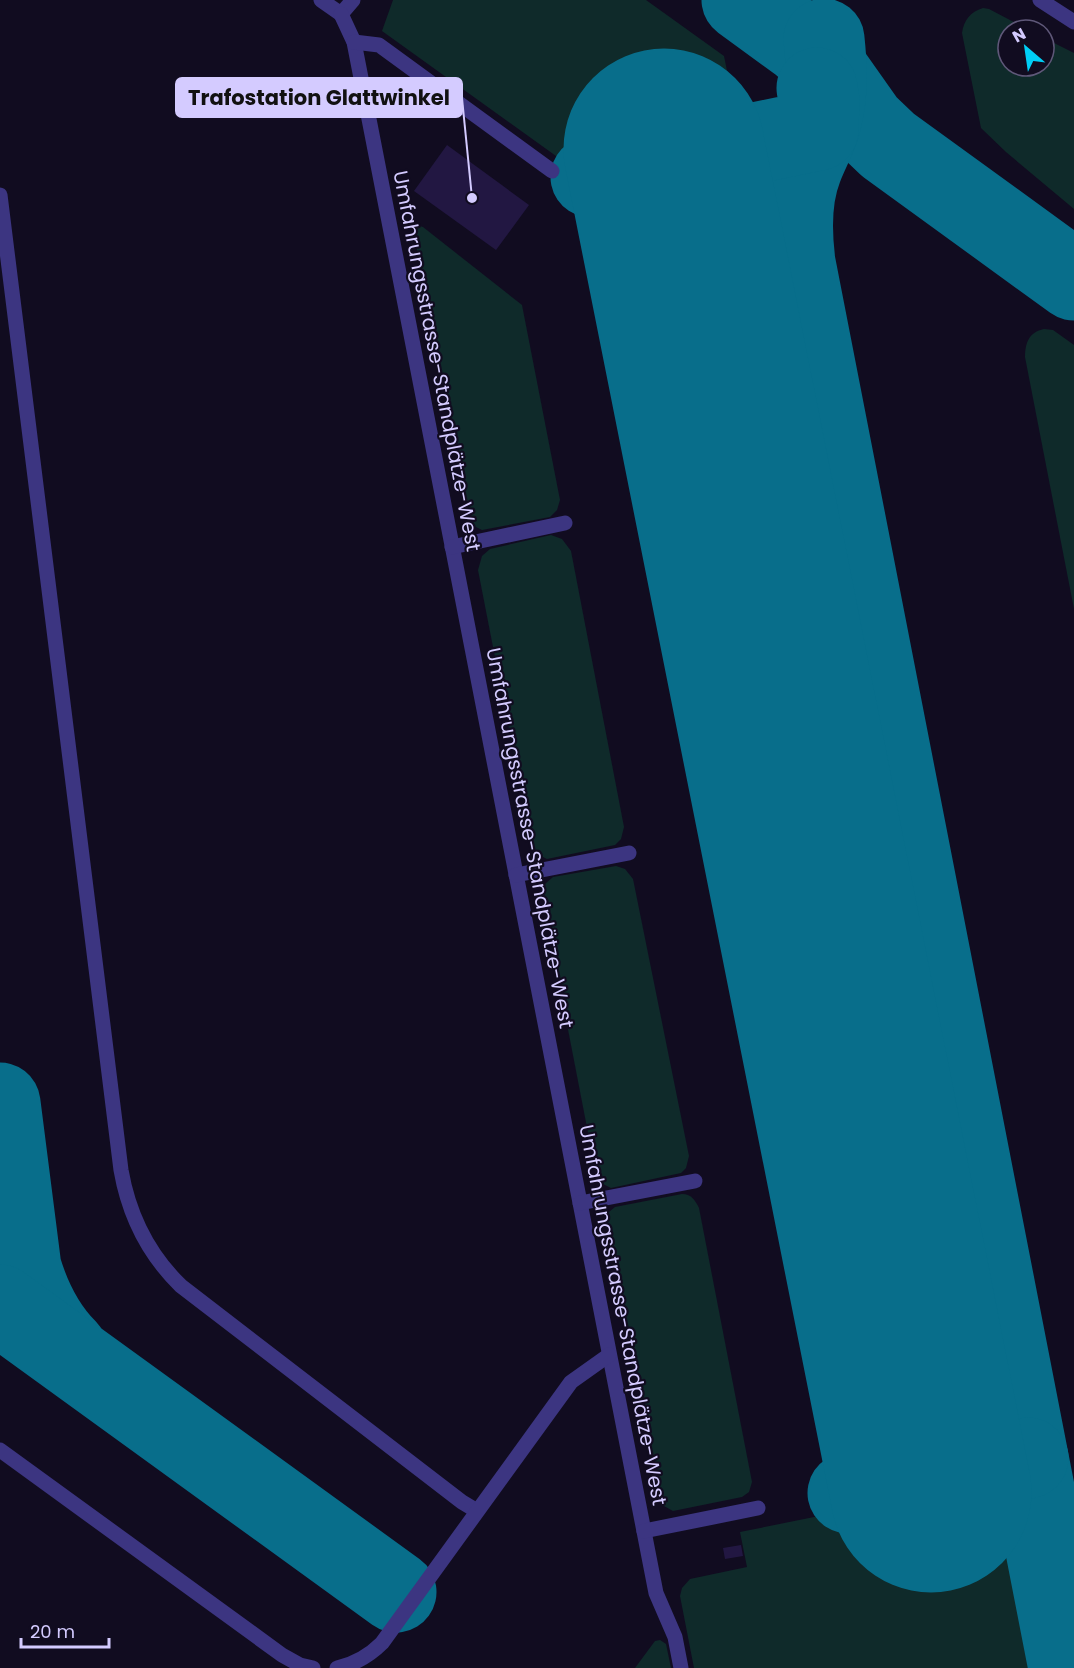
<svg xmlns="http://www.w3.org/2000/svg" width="1074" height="1668" viewBox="0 0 1074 1668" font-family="Poppins,sans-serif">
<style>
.green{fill:#0f2a2a}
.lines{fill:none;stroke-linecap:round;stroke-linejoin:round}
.taxiway{stroke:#086e8b;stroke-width:81}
.runway{stroke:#086e8b;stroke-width:201}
.building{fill:#221742}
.lane{stroke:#3c3581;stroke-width:15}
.labels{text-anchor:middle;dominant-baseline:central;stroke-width:4.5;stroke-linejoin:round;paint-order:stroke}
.street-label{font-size:20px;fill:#d4cbff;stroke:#110c20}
.leader{fill:none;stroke:#d4cbff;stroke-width:2}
.callout-dot{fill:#d4cbff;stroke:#110c20;stroke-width:2}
.callout{fill:#d4cbff;stroke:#d4cbff;stroke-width:2}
.callout-label{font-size:21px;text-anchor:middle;font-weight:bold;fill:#111}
</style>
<rect width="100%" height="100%" fill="#110c20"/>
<g class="green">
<path d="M393 0H646L724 56 736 115C736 125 733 131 724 135L560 166 559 159 556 156 382 31Z"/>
<path d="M983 8 989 9 1029 30H1008V66H1044V38L1074 53V209L1006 152 981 128 962 33C964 20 970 12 983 8Z"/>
<polygon points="730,168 979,1449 944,1457 920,1337 872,1346 894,1467 865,1472 857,1465 608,191 644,184 668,305 717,297 694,175"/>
<polygon points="412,224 423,227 522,305 560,500 557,510 550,517 482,530 474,526 469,519"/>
<path d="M1044 329 1053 330 1074 345V609L1025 357C1025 343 1029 332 1044 329Z"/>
<polygon points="551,535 562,539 571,551 624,827 621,839 615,845 547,859 537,854 531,842 478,570 482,556 490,549"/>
<polygon points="616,866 625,869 633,879 689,1156 686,1168 681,1173 611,1188 601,1183 596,1174 542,895 545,884 553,877"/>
<path d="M682 1194C691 1194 695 1200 699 1208L752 1482 749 1492 742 1497 673 1511 664 1506 660 1497 606 1223 609 1212 615 1207Z"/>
<polygon points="987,1482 998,1486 1006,1497 1039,1668 694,1668 680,1596 682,1588 690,1579 747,1567 740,1532"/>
<polygon points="660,1640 666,1644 671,1668 635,1668 655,1641"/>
</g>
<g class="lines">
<g class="taxiway">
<polyline points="742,0 801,43 819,59 830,73 866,124 888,145 1074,280"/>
<path d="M824 39C827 67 828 94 821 121 817 137 808 152 802 168 790 198 791 231 795 263L1069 1668"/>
<polyline points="591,177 818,130 819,101 817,88"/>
<path d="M0 1103 21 1268C30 1298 44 1327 67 1350"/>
<polyline points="0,1305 396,1592"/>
<polyline points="848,1493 1028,1458"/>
</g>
<polyline class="runway" points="664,149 931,1492"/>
</g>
<g class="building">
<polygon points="447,145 529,205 496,250 414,191"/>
<polygon points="741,1545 743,1556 725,1559 723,1548"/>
</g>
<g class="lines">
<g class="lane">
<polyline points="321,0 341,14 353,0"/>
<polyline points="1040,0 1074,22"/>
<polyline points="341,14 354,42 656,1593 675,1637 681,1668"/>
<polyline points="354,42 379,45 552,171"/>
<path d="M0 195 121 1170C129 1216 148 1254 181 1286L462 1502 477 1511"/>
<polyline points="452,547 565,523"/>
<polyline points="516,875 629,853"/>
<polyline points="580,1203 695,1181"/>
<polyline points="0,1450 282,1655 300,1665 313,1668"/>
<polyline points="644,1531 758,1508"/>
<path d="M337 1668C355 1664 369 1656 382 1643L571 1382 609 1355"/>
</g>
</g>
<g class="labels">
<g class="street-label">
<text transform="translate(437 361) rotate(79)">Umfahrungsstrasse-Standplätze-West</text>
<text transform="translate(530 838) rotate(79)">Umfahrungsstrasse-Standplätze-West</text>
<text transform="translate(623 1315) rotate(79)">Umfahrungsstrasse-Standplätze-West</text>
</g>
</g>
<path class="leader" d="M472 198L462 98"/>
<circle class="callout-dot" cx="472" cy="198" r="6"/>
<rect class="callout" x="176" y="78" width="286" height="39" rx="6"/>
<g class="callout-label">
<text x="319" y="105">Trafostation Glattwinkel</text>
</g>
<g transform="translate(1026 48) rotate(331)"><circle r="28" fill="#110c20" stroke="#5f5879" stroke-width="1.5"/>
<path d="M0-4.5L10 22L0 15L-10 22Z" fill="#00cff6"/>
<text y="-9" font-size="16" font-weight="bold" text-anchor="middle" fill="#d4cbff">N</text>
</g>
<path d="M21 1638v9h88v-9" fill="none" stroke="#d4cbff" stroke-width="3"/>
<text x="30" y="1638" font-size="18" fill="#d4cbff" stroke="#110c20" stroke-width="4.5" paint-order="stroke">20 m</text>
</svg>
